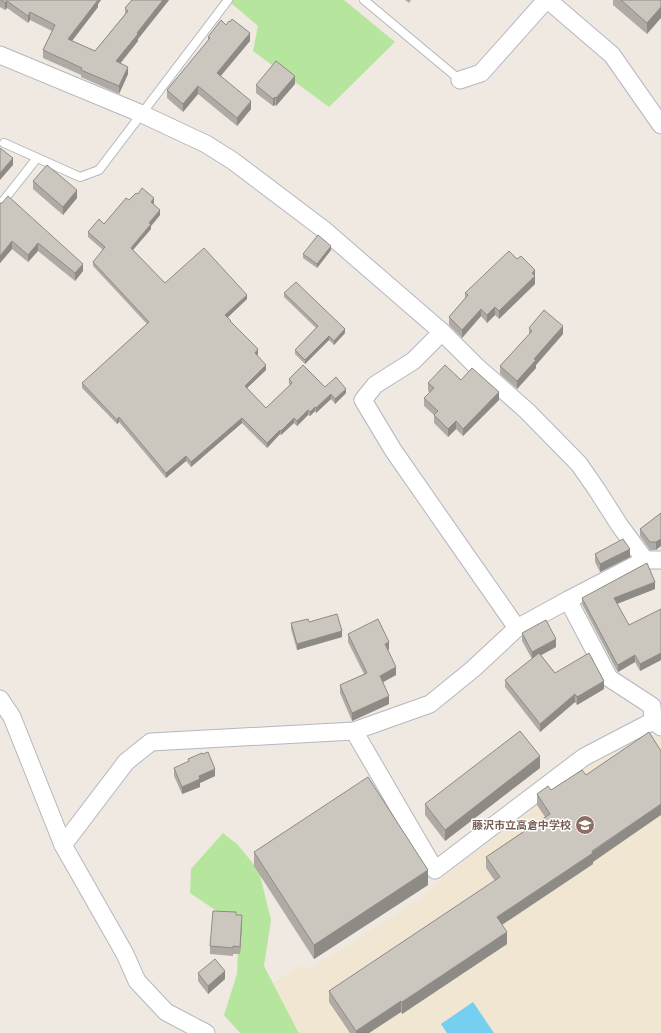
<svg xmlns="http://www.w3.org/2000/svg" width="661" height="1033" viewBox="0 0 661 1033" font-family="'DM Sans','Noto Sans JP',sans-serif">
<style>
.education{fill:#f0e6d1}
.green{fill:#b6e59e}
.water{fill:#75cff0}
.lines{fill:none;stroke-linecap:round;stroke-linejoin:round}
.lane-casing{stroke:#b4b7c1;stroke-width:10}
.street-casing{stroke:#b4b7c1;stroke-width:19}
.lane{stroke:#fff;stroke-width:8}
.street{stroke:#fff;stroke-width:17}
.wall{fill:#afaba4}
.shaded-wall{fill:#8e8b86}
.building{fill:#cbc7bf;stroke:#8e8b86}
.labels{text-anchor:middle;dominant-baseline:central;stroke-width:3;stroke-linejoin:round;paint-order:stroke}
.education-label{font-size:11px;font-weight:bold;fill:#785e54;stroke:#fff;text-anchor:end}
</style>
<rect width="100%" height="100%" fill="#efe9e1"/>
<polygon class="education" points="644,734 656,735 661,738 661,1033 286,1033 255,994 302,965 309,970 424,896 433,885 587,766"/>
<g class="green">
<polygon points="227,0 344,0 395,42 329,107 253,51 258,26 237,8"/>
<polygon points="223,833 238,845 259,871 271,920 264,966 298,1032 300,1033 240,1033 224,1015 237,974 239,926 190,893 191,869"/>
</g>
<polygon class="water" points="473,1002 494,1033 447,1033 441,1024"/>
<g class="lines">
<defs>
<g id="lane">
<polyline points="364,0 460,80"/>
<polyline points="4,143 80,177 99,170 228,0"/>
<polyline points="0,205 37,158"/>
</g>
<g id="street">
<polyline points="548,0 612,55 661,125"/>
<polyline points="0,55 142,114 206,144 233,161 323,229 442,332 475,365 527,411 579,464 597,490 620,526 645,560"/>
<polyline points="460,80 481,73 546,0"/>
<polyline points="442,332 413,361 375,385 363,400 393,450 450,532 517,628"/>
<polyline points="568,600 609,678 652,706 653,721"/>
<polyline points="0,699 12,717 63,845 125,954 137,981 166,1012 206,1033"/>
<polyline points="354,731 435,870 584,757 653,721 661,727"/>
<polyline points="63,845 126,762 151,742 354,731 430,704 473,669 517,628 568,600 645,560 661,560"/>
</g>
</defs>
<use href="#lane" class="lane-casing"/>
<use href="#street" class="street-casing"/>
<use href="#lane" class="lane"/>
<use href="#street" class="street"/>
</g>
<g class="wall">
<polygon points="0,0 101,0 98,4 98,7 72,41 95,51 125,14 125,8 132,0 169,0 138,39 138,41 120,63 128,74 119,94 81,77 81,75 43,58 43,50 52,31 30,20 28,23 7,8 5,10 0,7"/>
<polygon points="405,0 411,0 409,3"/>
<polygon points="613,0 661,0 647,34 613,5"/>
<polygon points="226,25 250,41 221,76 251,109 237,126 198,94 183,112 167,98 167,90 208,41 208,37"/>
<polygon points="295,84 276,106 275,105 273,106 256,93 256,85"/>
<polygon points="33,181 77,198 63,215 33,189"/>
<polygon points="138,194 154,203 153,204 160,215 151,226 151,229 133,250 165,283 247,299 228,317 231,322 258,354 257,356 266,370 247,388 266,408 290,385 289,384 289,379 325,387 346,393 335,404 331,399 316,413 315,411 310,416 308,415 297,426 294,423 281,435 280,434 267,448 242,423 191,467 186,461 166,478 119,422 117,424 82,388 82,383 147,324 93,266 93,262 103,250 88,237 88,232 104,224 129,200"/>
<polygon points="0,203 83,271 75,281 38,251 28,262 12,249 0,263"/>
<polygon points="331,250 317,268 303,258 303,254"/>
<polygon points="517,259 535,276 535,284 499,319 495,315 487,323 481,316 462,338 449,325 449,317 465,298 465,293"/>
<polygon points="284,293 345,333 334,345 329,340 305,364 295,354 295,350 316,328 284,297"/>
<polygon points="529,328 563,334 536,365 536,368 517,389 500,374 500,366 529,335"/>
<polygon points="461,380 499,400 463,436 456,429 448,437 434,423 434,415 424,406 424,398 430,393 428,391 428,383"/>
<polygon points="661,513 656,550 650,550 640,536 640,529"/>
<polygon points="595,554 630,557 600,572 595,562"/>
<polygon points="655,589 617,604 629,625 661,609 661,660 640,671 635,662 618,672 617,671 582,604 582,598"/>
<polygon points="309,622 342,637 297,650 291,629 291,623"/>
<polygon points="522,633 556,647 541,655 555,673 604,689 577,705 575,702 540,732 505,687 505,680 532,659 522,641"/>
<polygon points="348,634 389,649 388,650 396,675 382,682 389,704 352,721 340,693 340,685 364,674 348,642"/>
<polygon points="188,759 215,776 200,783 200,787 182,794 174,776 174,768 188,762"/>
<polygon points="540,768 445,841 425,815 425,804"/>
<polygon points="537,794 593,862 593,864 502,925 507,944 402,1014 401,1012 369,1033 350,1033 329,1002 329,991 495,881 486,868 486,857 545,817 537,805"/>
<polygon points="254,852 428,885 314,959 254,866"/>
<polygon points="236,915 242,923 240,954 233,954 233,956 210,954 210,946"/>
<polygon points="198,973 225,979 208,994 198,981"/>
</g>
<g class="shaded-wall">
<polygon points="96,0 101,0 98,4 98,7 68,46 68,39"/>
<polygon points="163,0 169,0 138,39 138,41 116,69 116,61 137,33"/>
<polygon points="7,1 7,8 5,10 5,3"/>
<polygon points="661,7 661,18 647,34 647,23"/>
<polygon points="30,12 30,20 28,23 28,16"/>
<polygon points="250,33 250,41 217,80 217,73"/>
<polygon points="128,67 128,74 119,94 119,86"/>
<polygon points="295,76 295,84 276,106 276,98"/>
<polygon points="198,86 198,94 183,112 183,104"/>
<polygon points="275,97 275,105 273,106 273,99"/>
<polygon points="251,101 251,109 237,126 237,118"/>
<polygon points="13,158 13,165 0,180 0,173"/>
<polygon points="77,190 77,198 63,215 63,207"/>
<polygon points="154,198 154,203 151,207 151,202"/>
<polygon points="160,210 160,215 151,226 151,229 131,252 131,248 149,223"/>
<polygon points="12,241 12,249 0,263 0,256"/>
<polygon points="38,243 38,251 28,262 28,255"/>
<polygon points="331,246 331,250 317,268 317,264"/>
<polygon points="83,264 83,271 75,281 75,273"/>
<polygon points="535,270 535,284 499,319 499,311"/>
<polygon points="247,295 247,299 225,320 225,315"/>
<polygon points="495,307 495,315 487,323 487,315"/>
<polygon points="481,309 481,316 462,338 462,330"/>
<polygon points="563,326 563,334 536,365 536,368 517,389 517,381 534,359"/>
<polygon points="345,329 345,333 334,345 334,341"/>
<polygon points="329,336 329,340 305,364 305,360"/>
<polygon points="258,349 258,354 255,358 255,353"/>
<polygon points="266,365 266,370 245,390 245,386"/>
<polygon points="346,389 346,393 335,404 335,399"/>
<polygon points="499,392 499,400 463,436 463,429"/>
<polygon points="331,394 331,399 316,413 316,408"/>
<polygon points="315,407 315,411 310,416 310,412"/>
<polygon points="308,410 308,415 297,426 297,421"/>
<polygon points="119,417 119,422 117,424 117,420"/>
<polygon points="242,418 242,423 191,467 191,462"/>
<polygon points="294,418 294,423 281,435 281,431"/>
<polygon points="456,421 456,429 448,437 448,429"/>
<polygon points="280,430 280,434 267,448 267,443"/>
<polygon points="186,456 186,461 166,478 166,473"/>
<polygon points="661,539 661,546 656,550 656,542"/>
<polygon points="630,549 630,557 600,572 600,564"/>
<polygon points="655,582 655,589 614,605 614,598"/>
<polygon points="342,631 342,637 297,650 297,644"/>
<polygon points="556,639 556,647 532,660 532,652"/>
<polygon points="389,642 389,649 385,652 385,644"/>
<polygon points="661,653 661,660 640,671 640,664"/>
<polygon points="635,655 635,662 618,672 618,665"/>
<polygon points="396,667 396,675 380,684 380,676"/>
<polygon points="604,681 604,689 577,705 577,697"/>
<polygon points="575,694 575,702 540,732 540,724"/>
<polygon points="389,696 389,704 352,721 352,713"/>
<polygon points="540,756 540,768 445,841 445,830"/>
<polygon points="215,769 215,776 200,783 200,787 182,794 182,787 199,776"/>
<polygon points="661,804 661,815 593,862 593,864 497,928 497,917"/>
<polygon points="428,870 428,885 314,959 314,945"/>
<polygon points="242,915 242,923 240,954 240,947"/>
<polygon points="507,932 507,944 402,1014 402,1002"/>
<polygon points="225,971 225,979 208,994 208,986"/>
<polygon points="401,1001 401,1012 369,1033 356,1033 356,1031"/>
</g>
<g class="building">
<polygon points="1,0 98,0 68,39 95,51 128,11 125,8 132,0 163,0 137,33 138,34 116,61 128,67 119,86 81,70 82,68 43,50 55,25 30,12 28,16 7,1 5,3"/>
<polygon points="621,0 661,0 661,7 647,23"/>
<polygon points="232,19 250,33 217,73 251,101 237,118 198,86 183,104 167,90 210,38 208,37 221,20 226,25 229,21 230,22"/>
<polygon points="276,61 295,76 276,98 275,97 273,99 256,85"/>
<polygon points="0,148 13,158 0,173"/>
<polygon points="47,165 77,190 63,207 33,181"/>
<polygon points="142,188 154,198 151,202 160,210 149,223 151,224 131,248 165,283 204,248 247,295 225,315 231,321 230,321 258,349 255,353 266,365 245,386 266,408 292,383 289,379 303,365 325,387 336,377 346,389 335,399 331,394 316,408 315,407 310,412 308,410 297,421 294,418 281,431 280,430 267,443 242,418 191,462 186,456 166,473 119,417 117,420 82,383 149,322 93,262 105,247 88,232 99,219 104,224 126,198 129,200 136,193 138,194"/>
<polygon points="8,196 83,264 75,273 38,243 28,255 12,241 0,256 0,203 2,203"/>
<polygon points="318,235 331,246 317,264 303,254"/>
<polygon points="509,251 517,259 521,256 535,270 532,273 535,276 499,311 495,307 487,315 481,309 462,330 449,317 468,295 465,293"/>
<polygon points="296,282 345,329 334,341 329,336 305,360 295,350 318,326 284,293"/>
<polygon points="544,310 563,326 534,359 536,360 517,381 500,366 532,331 529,328"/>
<polygon points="445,365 461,380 472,368 499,392 463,429 456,421 448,429 434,415 438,411 424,398 434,388 428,383"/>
<polygon points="661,513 661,539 656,542 650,542 640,529"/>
<polygon points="623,539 630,549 600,564 595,554"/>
<polygon points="647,563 655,582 614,598 629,625 661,609 661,653 640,664 635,655 618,665 617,664 582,598"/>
<polygon points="337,614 342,631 297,644 291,623 308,619 309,622"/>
<polygon points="378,619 389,642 385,644 396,667 380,676 389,696 352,713 340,685 367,673 348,634"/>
<polygon points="546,620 556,639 532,652 522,633"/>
<polygon points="539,653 555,673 589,653 604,681 577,697 575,694 540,724 505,680"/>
<polygon points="520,731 540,756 445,830 425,804"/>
<polygon points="649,732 661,751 661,804 592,851 593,853 497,917 507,932 402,1002 401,1001 356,1031 329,991 500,877 486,857 550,814 537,794 548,786 551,790 582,770 586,775"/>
<polygon points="208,752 215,769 199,776 200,779 182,787 174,768 189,761 188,759 202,753 203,754"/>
<polygon points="368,777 428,870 314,945 254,852"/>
<polygon points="213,911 236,912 236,915 242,915 240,947 233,946 233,948 210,946"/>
<polygon points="215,959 225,971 208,986 198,973"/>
</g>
<defs>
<symbol id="school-disc" viewBox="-11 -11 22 22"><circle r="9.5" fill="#8d6e63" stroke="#fff"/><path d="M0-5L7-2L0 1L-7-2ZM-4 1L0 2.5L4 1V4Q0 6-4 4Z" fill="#fff"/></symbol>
</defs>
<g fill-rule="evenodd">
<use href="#school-disc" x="574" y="814" width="22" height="22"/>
</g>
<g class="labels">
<g class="education-label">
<text x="571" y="825">藤沢市立高倉中学校</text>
</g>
</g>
</svg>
